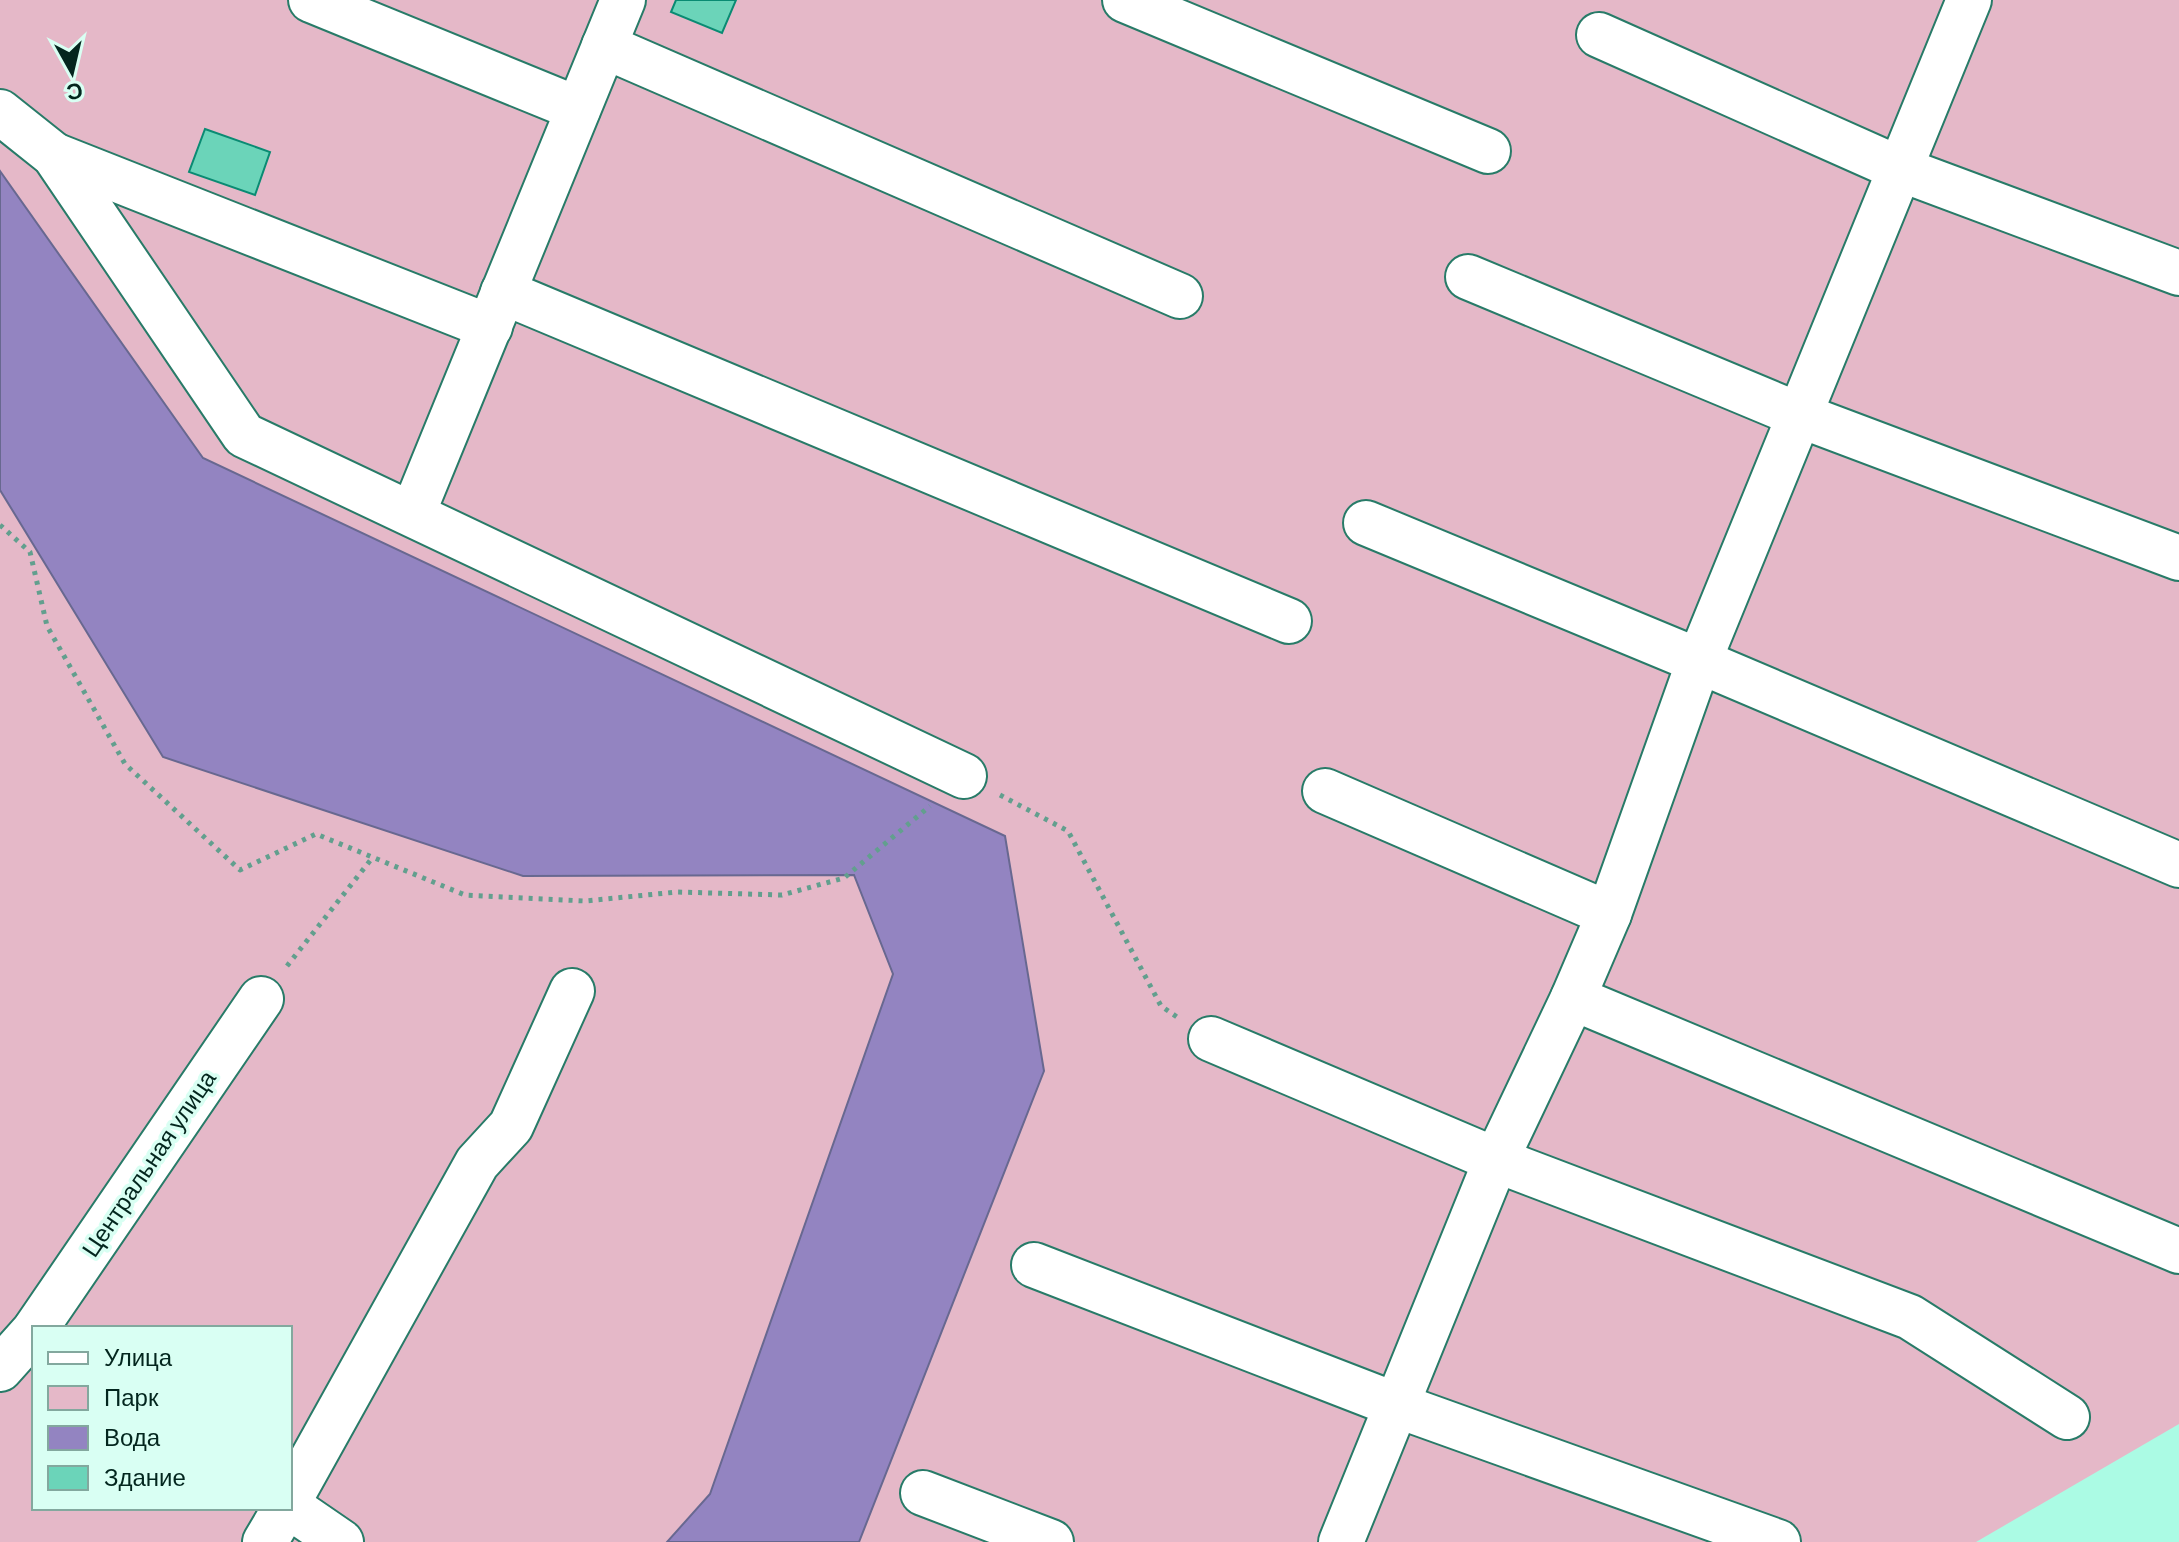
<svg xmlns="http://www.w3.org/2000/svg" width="2179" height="1542" viewBox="0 0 2179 1542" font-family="Barlow,sans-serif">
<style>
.green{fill:#e5b8c8;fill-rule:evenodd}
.water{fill:#9384c1;stroke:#686890;stroke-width:2}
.building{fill:#6bd4b9;stroke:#0a8b73;stroke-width:2}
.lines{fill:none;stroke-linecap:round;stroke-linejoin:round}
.minor-casing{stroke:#287b68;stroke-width:48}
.path{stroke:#629f8e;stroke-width:5;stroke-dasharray:4 6;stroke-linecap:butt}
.minor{stroke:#fff;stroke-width:44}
.labels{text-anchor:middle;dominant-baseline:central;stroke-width:7;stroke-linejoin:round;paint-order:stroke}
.street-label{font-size:24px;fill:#03261e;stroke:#d9fff3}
</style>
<rect width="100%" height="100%" fill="#abfbe4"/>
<path class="green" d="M0 0H2179V1424L1976 1542H0ZM34 1328H290V1508H34Z"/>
<polygon class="water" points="0,171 203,458 1005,836 1044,1071 859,1542 667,1542 710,1494 893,974 854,875 523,876 163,757 0,490"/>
<g class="building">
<polygon points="676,0 736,0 722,33 671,12"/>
<polygon points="205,129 270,152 255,195 189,172"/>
</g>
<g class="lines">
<defs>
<g id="minor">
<polyline points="311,0 578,109"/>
<polyline points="1125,0 1488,151"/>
<polyline points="1599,35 1900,169 2179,273"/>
<polyline points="604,46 1180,296"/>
<polyline points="0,112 54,155 244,435 964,776"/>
<polyline points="54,155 490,327"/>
<polyline points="1468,277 1799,415 2179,558"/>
<polyline points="503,292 1289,621"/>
<polyline points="413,513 623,0"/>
<polyline points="1366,523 1699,661 2179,865"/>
<polyline points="1325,791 1609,914"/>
<polyline points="1573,998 2179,1251"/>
<polyline points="1211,1039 1496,1160 1910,1317 2067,1417"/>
<polyline points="1034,1265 1396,1405 1778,1542"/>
<polyline points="36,1328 261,999"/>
<polyline points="0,1369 34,1331"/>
<polyline points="923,1493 1051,1542"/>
<polyline points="290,1499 477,1163 511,1126 572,991"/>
<polyline points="290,1507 341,1542"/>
<polyline points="265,1542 285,1508"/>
<polyline points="1341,1542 1496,1160 1573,998 1609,914 1699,661 1969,0"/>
</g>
</defs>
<use href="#minor" class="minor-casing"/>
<g class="path">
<polyline points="0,525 30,552 47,626 125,764 240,870 316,834 465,895 585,901 677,892 782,895 844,878 930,806"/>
<polyline points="1000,795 1068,831 1161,1006 1177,1017"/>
<polyline points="287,966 373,857"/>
</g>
<use href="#minor" class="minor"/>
</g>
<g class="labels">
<g class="street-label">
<text transform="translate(148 1163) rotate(-56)">Центральная улица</text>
</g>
</g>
<rect x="32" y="1326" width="260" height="184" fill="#d9fff3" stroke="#83a89e" stroke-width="2"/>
<rect x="48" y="1352" width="40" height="12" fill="#ffffff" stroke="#83a89e" stroke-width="2"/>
<text x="104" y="1366" font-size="24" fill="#03261e">Улица</text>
<rect x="48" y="1386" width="40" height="24" fill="#e5b8c8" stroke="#83a89e" stroke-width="2"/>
<text x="104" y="1406" font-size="24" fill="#03261e">Парк</text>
<rect x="48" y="1426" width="40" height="24" fill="#9384c1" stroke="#83a89e" stroke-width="2"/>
<text x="104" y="1446" font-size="24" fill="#03261e">Вода</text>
<rect x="48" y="1466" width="40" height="24" fill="#6bd4b9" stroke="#83a89e" stroke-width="2"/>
<text x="104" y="1486" font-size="24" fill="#03261e">Здание</text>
<g transform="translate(72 72) rotate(172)" stroke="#d9fff3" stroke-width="6" paint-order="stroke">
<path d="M0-6L14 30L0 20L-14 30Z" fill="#03261e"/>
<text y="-12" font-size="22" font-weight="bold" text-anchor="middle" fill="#03261e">С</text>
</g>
</svg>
